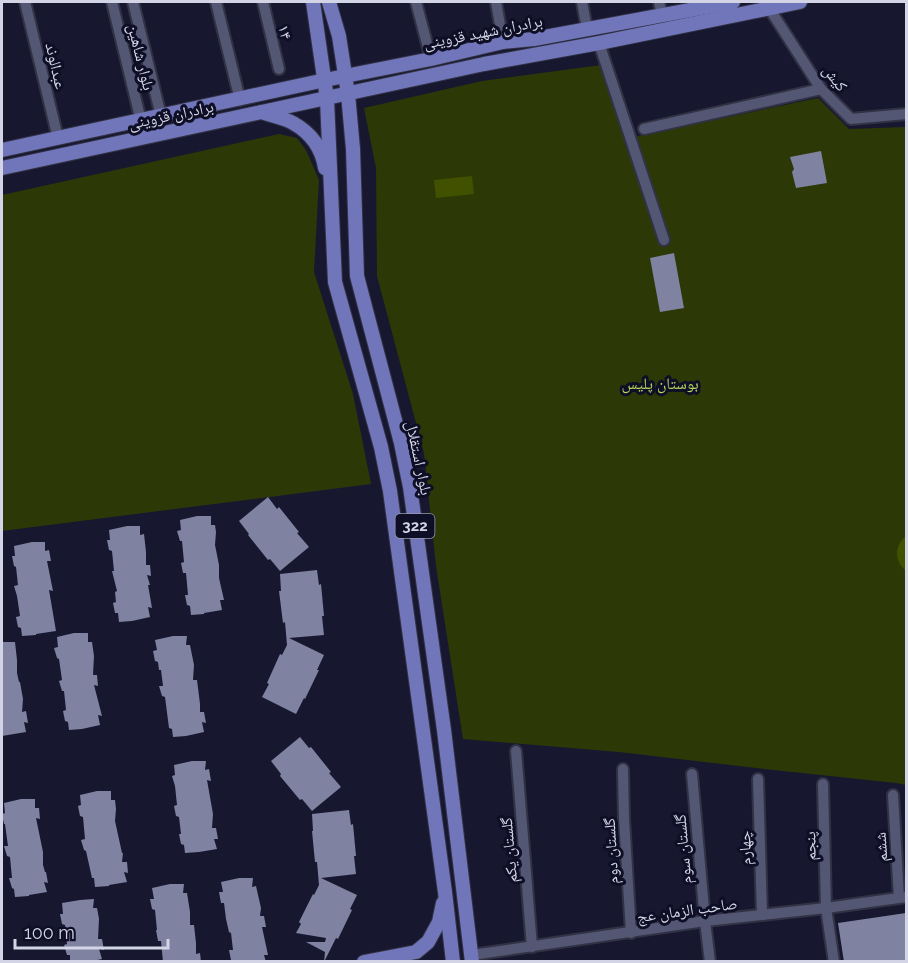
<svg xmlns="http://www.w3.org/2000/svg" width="908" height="963" viewBox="0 0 908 963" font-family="Raleway,'Noto Naskh Arabic',sans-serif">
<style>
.green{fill:#2d3807}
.water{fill:#425100}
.building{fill:#7f82a1}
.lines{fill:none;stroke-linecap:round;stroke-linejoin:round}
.minor-casing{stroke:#323245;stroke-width:14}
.major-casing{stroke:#323245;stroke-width:16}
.minor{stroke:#545773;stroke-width:10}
.major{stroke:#7176ba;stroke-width:14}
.labels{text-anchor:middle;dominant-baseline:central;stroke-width:6;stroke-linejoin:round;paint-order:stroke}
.shield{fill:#0e0f26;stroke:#989aac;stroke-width:1.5}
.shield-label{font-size:15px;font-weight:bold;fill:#d3d5e6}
.street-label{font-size:16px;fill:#d3d5e6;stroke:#0e0f26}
.park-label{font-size:16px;fill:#b9d75c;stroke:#0e0f26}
</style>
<rect width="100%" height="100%" fill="#171830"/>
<g class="green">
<polygon points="601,65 624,139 818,98 849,129 906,127 906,785 896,783 756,768 619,752 463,739 436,566 424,453 377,276 376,168 364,108 482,81"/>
<polygon points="279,134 297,138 306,150 319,180 314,272 353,394 371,484 2,531 2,195"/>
</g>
<g class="water">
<polygon points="472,176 474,194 436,198 434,180"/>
<path d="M906 536V571C894 561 894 546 906 536Z"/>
</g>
<g class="building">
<polygon points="821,151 827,183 796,188 792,172 794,169 790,157"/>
<polygon points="674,253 684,308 660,312 650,258"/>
<polygon points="268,497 277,509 279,507 299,532 297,533 309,547 280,571 270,559 268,560 248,535 249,534 239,521"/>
<polygon points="197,516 211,516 211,525 215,525 216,532 215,545 219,565 219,578 224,600 220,600 222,610 204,613 204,614 191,615 190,606 187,605 185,595 188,595 186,573 183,573 181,563 184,562 182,541 180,541 177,531 181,530 180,520"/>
<polygon points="127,526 140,526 140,535 144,534 146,552 146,565 150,565 151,576 147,575 150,585 148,585 152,608 148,607 150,617 132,621 119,622 118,613 115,613 113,603 116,602 115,592 117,591 112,571 114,571 112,551 109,550 107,540 110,540 109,530"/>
<polygon points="32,542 45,542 45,551 49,550 51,561 47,561 53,591 49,590 56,631 36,634 36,635 22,636 21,628 18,627 16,617 20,616 17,596 14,586 18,585 16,567 14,566 12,556 15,556 14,546"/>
<polygon points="317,570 319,585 321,584 324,616 322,616 324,635 289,638 324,655 317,670 319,670 305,699 304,698 296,714 262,697 269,684 267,683 280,654 282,655 287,645 285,622 283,623 279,591 281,591 280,574"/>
<polygon points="74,633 88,633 88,642 92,642 94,656 93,675 97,675 98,686 94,685 102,716 98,715 100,725 82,729 69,730 68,722 65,721 63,711 66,710 64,691 62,691 59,681 62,680 59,659 57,658 54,648 58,647 57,637"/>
<polygon points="173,636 187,636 186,645 190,645 194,665 193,680 197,680 200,704 200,712 204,712 206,723 202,722 204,732 186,736 173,737 172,729 169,728 165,697 162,696 159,686 163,686 161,670 159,670 158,662 155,661 153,651 157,650 155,640"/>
<polygon points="3,642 15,642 17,660 17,673 19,682 20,682 23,699 22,712 26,711 28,723 24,722 26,732 2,736 2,649"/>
<polygon points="300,737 309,748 311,747 331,772 329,773 341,787 312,811 302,799 300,800 280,776 281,774 271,761"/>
<polygon points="192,761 206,761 205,770 209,769 211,781 207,780 213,814 212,828 216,828 218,839 214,839 217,849 199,852 185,853 184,845 181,844 179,834 181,834 179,817 176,816 174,806 177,805 175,786 172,776 175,775 174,765"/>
<polygon points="97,791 111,791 111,800 115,800 116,809 115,821 122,853 123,853 122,862 127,862 128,873 124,872 127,882 109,885 109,886 95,887 94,878 92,878 86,851 84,850 81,840 85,839 83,817 80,816 78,806 81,805 80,795"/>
<polygon points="21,799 35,799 35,808 39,808 40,819 36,818 43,852 43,865 45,872 46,872 48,883 44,882 47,892 29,895 29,896 15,897 14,889 12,888 9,878 12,878 10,857 7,856 4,846 8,846 5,824 4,824 2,814 5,813 4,803"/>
<polygon points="349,810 351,825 353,824 356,856 354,856 356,874 321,878 357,895 350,909 352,910 338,939 336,938 324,962 325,952 306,942 325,942 326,938 296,933 301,924 299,922 313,894 314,895 319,885 317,862 315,862 312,831 313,831 312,814"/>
<polygon points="239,878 253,878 252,887 256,886 261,908 260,916 264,916 266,927 262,927 268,955 264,955 266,962 236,962 231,960 229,950 233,950 231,933 229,932 226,919 224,903 221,903 219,892 223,892 221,882"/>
<polygon points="170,884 184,884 183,893 187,893 190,912 190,925 194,925 196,943 196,954 200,953 201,962 163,962 161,941 158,941 156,930 157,930 155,910 152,909 150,899 154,899 152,888"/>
<polygon points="94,899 93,908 97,908 99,919 98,939 102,939 104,950 99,949 102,959 88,962 70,962 70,955 67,955 64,945 67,944 65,925 62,924 60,914 63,914 62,903 80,900"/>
<polygon points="906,913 906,962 844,962 838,923"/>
</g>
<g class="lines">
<defs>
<g id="minor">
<polyline points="25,2 58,138"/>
<polyline points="112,2 141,121"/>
<polyline points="133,2 161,116"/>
<polyline points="216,2 240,100"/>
<polyline points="263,2 279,69"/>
<polyline points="416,2 431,59"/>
<polyline points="496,2 503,42"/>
<polyline points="582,2 587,29"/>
<polyline points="659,2 662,15"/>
<polyline points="769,8 821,89 851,119 906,114"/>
<polyline points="599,43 664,240"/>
<polyline points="644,129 821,89"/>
<polyline points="516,751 532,947"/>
<polyline points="623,769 624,819 631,933"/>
<polyline points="692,774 705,921 710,962"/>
<polyline points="758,779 762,915"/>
<polyline points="823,784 826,908 834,962"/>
<polyline points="893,795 899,898"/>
<polyline points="472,955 705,921 826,908 906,897"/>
</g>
<g id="major">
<polyline points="313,2 327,99 335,282 381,447 390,491 445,892 453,962"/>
<polyline points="329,2 339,36 348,94 353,149 357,276 401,443 410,487 444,730 472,962"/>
<path d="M262 112C272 116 284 118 293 123 311 133 322 149 325 168"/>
<polyline points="2,150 325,80 431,59 503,42 534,39 733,2"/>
<polyline points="2,168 484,64 599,43 800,2"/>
<polyline points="364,962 416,952 428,942 439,922 443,903"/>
</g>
</defs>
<use href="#minor" class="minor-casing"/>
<use href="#major" class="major-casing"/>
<use href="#minor" class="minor"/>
<use href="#major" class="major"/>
</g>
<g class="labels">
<rect class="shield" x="395.5" y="514" width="39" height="24" rx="4.5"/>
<g class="shield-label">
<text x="415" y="526">322</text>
</g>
<g class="street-label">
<text transform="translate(285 32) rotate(77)">۱۴</text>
<text transform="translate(483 32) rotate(-11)">برادران شهید قزوینی</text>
<text transform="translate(141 57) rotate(76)">بلوار شاهین</text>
<text transform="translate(56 66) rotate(77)">عبدالوند</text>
<text transform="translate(835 78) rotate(51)">کیش</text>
<text transform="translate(171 115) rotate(-12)">برادران قزوینی</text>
<text transform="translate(419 458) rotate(78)">بلوار استقلال</text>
<text transform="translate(810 846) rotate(-91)">پنجم</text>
<text transform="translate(881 847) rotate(-94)">ششم</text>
<text transform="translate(745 848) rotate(-92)">چهارم</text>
<text transform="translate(683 849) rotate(-95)">گلستان سوم</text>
<text transform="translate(509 850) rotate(-95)">گلستان یکم</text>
<text transform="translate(611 851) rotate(-93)">گلستان دوم</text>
<text transform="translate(687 910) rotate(-8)">صاحب الزمان عج</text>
</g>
<g class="park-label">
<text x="660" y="383">بوستان پلیس</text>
</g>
</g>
<rect width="908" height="963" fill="none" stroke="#d3d5e6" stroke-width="6"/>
<path d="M15 939v9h153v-9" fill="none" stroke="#d3d5e6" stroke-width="3"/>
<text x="24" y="939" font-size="18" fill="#d3d5e6" stroke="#0e0f26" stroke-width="4.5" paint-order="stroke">100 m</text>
</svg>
